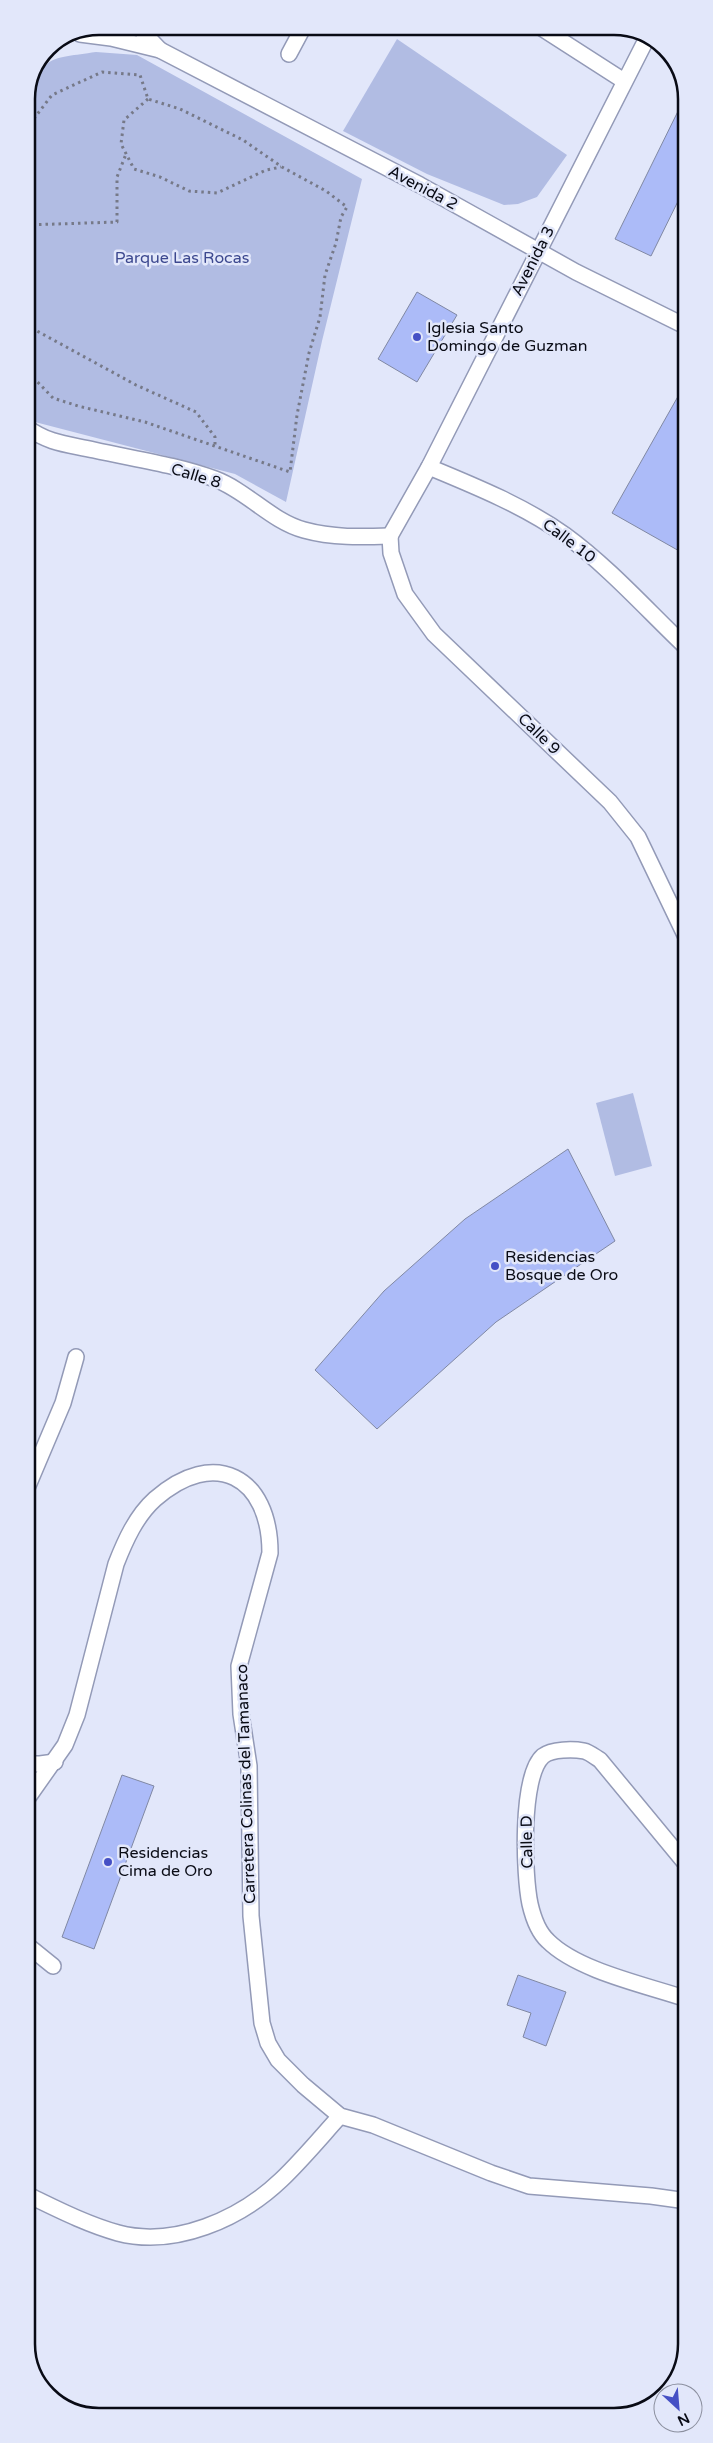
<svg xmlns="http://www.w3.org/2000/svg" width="713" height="2443" viewBox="0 0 713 2443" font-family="'Varela Round',sans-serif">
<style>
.green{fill:#b1bce3}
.building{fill:#acbbf8;stroke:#8088a3}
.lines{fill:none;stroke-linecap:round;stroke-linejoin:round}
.minor-casing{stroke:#939ab7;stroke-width:18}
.path{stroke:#767988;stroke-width:3;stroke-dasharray:2.5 4;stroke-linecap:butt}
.minor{stroke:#fff;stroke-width:15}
.poi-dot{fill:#4550c5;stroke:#e2e7fa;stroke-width:2}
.labels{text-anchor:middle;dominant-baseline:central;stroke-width:5;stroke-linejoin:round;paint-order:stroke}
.street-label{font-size:16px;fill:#090b15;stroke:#e2e7fa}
.park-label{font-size:16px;fill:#3c488f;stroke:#e2e7fa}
.poi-label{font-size:16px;fill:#090b15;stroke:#e2e7fa;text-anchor:start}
.rim{fill:none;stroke:#090b15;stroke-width:2.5}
</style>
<rect width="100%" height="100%" fill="#e2e7fa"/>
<g class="green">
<polygon points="397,39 567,155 537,197 518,204 504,205 427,174 343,131"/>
<path d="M96 52 137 55 362 179 322 341 286 502 235 474 35 422 26 412V99C45 54 50 59 96 52Z"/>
<polygon points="633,1093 652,1166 615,1176 596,1103"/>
</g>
<g class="building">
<polygon points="685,97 685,187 651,256 615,239"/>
<polygon points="417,292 457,315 417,382 378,359"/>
<polygon points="685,384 686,544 681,552 612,513"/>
<polygon points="568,1149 615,1241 496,1322 377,1429 315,1370 384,1291 465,1219"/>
<polygon points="122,1775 154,1786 94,1949 62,1937"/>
<polygon points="518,1975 566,1992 546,2046 523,2037 531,2013 507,2005"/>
</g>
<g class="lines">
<defs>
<g id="minor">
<polyline points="137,26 160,50"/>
<polyline points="540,27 624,81"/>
<polyline points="80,34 111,38 160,50 420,185 576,272 685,326"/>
<polyline points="289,54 304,26"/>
<path d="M26 427C50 444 67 444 94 450 134 459 177 465 215 479 247 491 271 521 304 530 333 538 361 537 390 536"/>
<path d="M429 467C475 486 524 506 565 535 609 567 647 610 686 647"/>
<polyline points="390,536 429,467 647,38"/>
<polyline points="390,536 391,553 405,594 434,634 610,802 638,837 686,937"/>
<polyline points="27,1488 63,1403 76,1357"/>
<polyline points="27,1764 40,1764 55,1762"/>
<path d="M27 1799 65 1745 77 1715 116 1564C125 1541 136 1516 155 1499 214 1447 270 1476 270 1553L239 1666 241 1714 249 1766 251 1916 262 2023 268 2043 278 2060 303 2085 340 2116 373 2125 491 2173 529 2186 651 2196 687 2201"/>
<path d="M686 1864 600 1760C595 1757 589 1752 584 1751 573 1749 552 1749 543 1756 520 1776 524 1876 530 1904 533 1917 538 1932 548 1941 578 1971 646 1985 687 1999"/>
<polyline points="27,1945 53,1966"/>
<path d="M28 2195C57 2209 86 2224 118 2233 175 2248 240 2219 281 2180 302 2160 321 2137 340 2116"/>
</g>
</defs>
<use href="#minor" class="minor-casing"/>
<g class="path">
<polyline points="148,99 124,120 121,144 134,169 160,177 189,191 217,193 266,170 281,167"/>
<polyline points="26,129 52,95 102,72 140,75 148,99 180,109 243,140 282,167 326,191 347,207 341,217 336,243 325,275 320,317 309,353 297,415 290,472 145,422 78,406 53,398 26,370"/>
<polyline points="26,225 117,222 117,177 126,154"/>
<polyline points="26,325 136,385 196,412 215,437 215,445"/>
</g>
<use href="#minor" class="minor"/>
</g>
<g class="poi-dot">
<circle cx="417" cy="337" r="5"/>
<circle cx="495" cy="1266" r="5"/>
<circle cx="108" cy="1862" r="5"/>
</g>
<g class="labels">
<g class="street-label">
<text transform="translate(423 188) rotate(28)">Avenida 2</text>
<text transform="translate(533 261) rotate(-63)">Avenida 3</text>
<text transform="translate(196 476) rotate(17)">Calle 8</text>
<text transform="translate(569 541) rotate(37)">Calle 10</text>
<text transform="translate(539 734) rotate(44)">Calle 9</text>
<text transform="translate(246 1784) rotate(-92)">Carretera Colinas del Tamanaco</text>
<text transform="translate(527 1842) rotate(-91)">Calle D</text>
</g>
<g class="park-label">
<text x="182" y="258">Parque Las Rocas</text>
</g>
<g class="poi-label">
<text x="427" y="328">Iglesia Santo<tspan x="427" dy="18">Domingo de Guzman</tspan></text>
<text x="505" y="1257">Residencias<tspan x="505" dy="18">Bosque de Oro</tspan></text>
<text x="118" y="1853">Residencias<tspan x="118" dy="18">Cima de Oro</tspan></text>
</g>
</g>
<path d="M0 0H713V2443H0ZM99 35H614A64 64 0 0 1 678 99V2344A64 64 0 0 1 614 2408H99A64 64 0 0 1 35 2344V99A64 64 0 0 1 99 35Z" fill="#e2e7fa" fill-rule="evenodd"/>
<path class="rim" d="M99 35H614A64 64 0 0 1 678 99V2344A64 64 0 0 1 614 2408H99A64 64 0 0 1 35 2344V99A64 64 0 0 1 99 35Z"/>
<g transform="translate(678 2408) rotate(154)"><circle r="24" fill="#e2e7fa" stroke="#8b8f9e"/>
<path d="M0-4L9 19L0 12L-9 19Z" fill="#4550c5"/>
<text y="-8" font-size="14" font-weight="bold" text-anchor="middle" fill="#090b15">N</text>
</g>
</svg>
